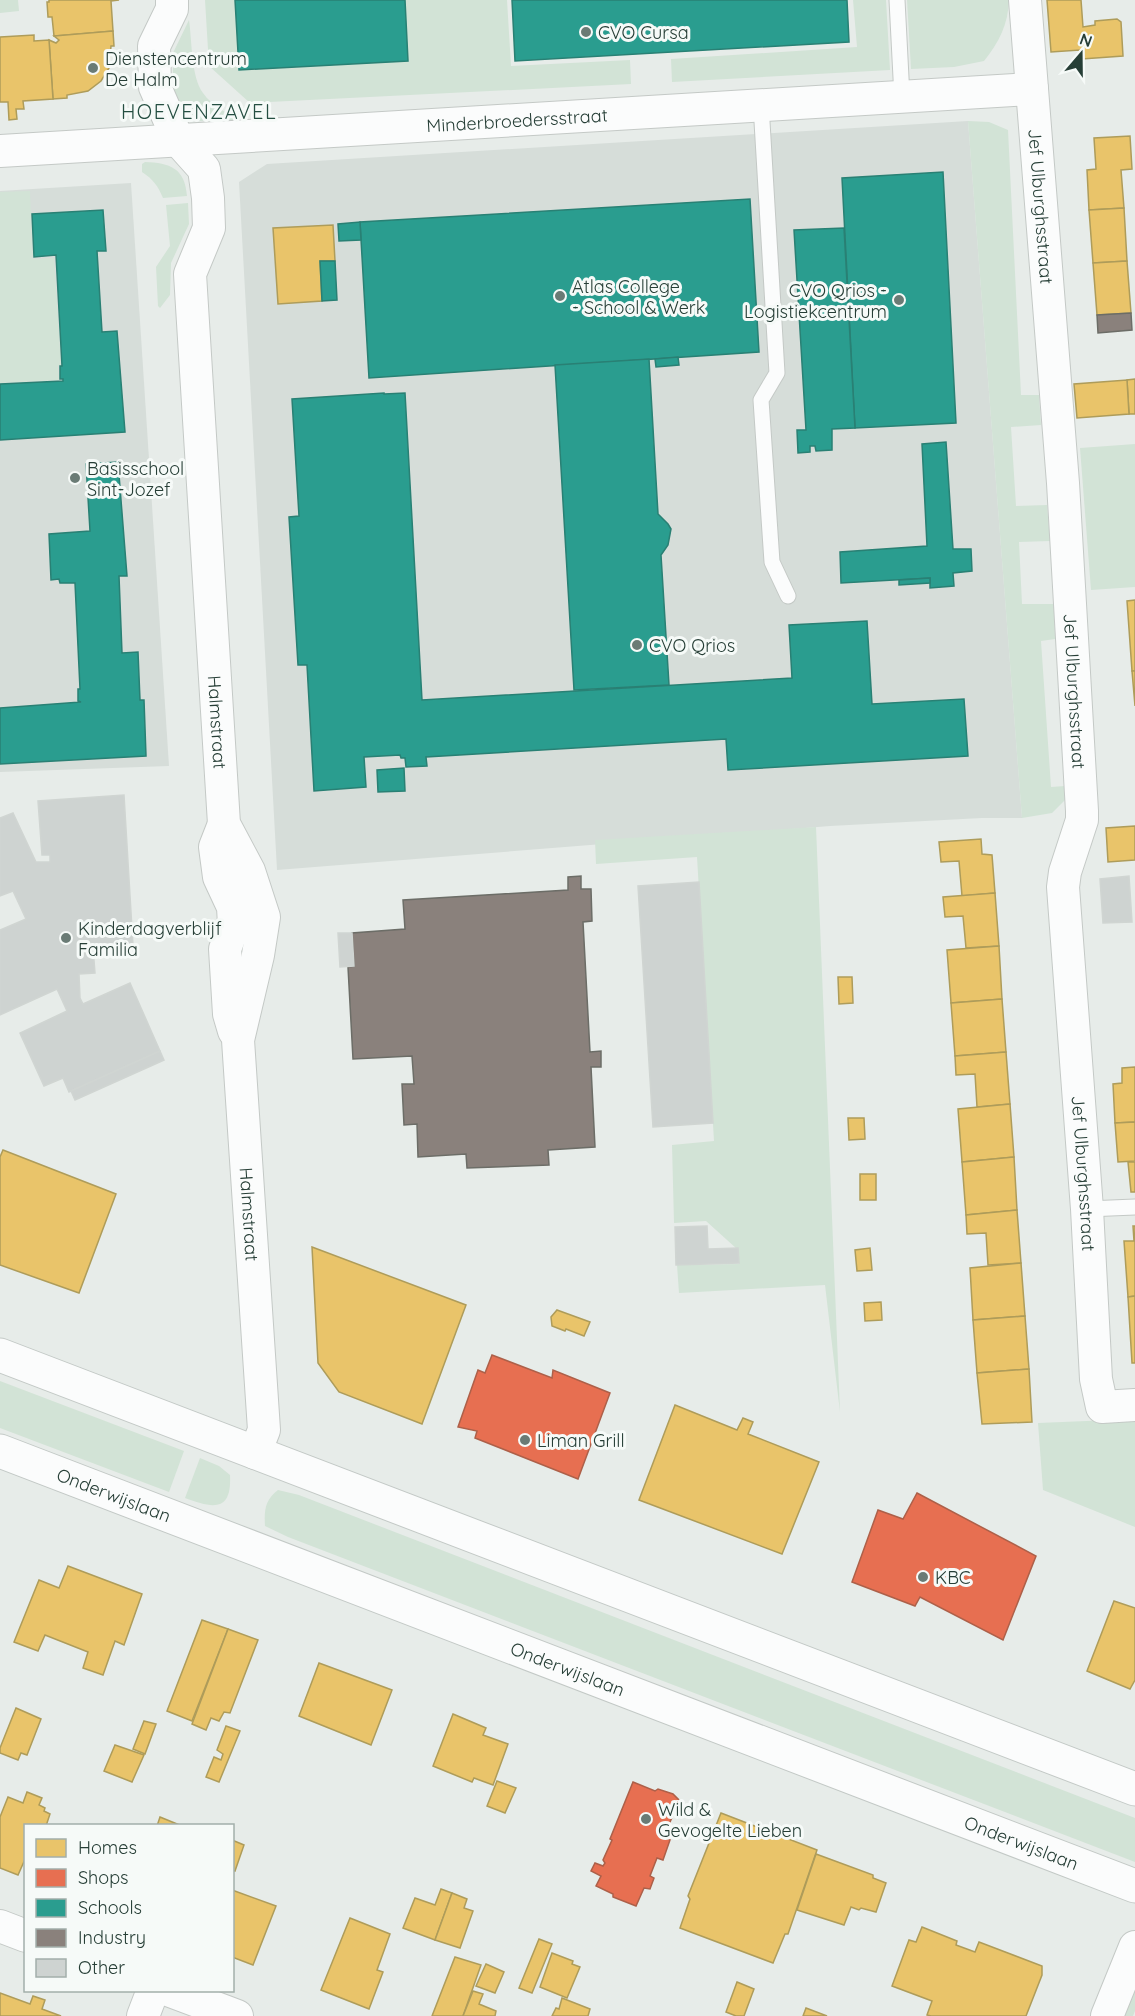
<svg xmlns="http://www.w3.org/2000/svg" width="1135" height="2016" viewBox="0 0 1135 2016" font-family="Quicksand,sans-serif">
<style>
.built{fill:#d6ddd9}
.green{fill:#d2e3d6}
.homes{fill:#e9c46a;stroke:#ae9c5a;stroke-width:1.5}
.shops{fill:#e76f51;stroke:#ad6049;stroke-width:1.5}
.schools{fill:#2a9d8f;stroke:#298074;stroke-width:1.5}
.industry{fill:#8a817c;stroke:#6c6d67;stroke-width:1.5}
.building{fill:#ced3d1;stroke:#d0d5d2;stroke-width:1.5}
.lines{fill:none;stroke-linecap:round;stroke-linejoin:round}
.lane-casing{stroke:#c4c9c6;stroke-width:17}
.street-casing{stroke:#c4c9c6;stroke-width:34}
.secondary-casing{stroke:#c3c9c6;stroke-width:35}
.lane{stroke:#fbfcfc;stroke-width:15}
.street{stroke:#fbfcfc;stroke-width:32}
.secondary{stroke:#fbfcfc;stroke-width:33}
.poi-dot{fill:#6a7b75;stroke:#f6faf8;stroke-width:2}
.labels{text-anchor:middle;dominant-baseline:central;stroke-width:6;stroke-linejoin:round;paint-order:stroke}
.poi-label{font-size:18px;fill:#263e36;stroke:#f6faf8;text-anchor:start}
.street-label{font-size:18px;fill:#263e36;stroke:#f6faf8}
.neighbourhood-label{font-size:20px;letter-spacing:1.5px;fill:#244e41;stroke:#f6faf8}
</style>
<rect width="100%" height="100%" fill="#e7ece9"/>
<g class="built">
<polygon points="968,121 1022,818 982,818 830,826 277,870 239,182 267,164"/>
<polygon points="131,183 169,766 0,772 0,191"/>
</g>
<g class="green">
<polygon points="0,0 18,0 19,11 0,13"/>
<polygon points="205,0 235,0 239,70 408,61 404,0 507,0 511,66 630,60 631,84 250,103 209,66"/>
<polygon points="853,0 886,0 890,70 672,82 671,59 857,47"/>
<path d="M907 0H1009C1008 25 999 42 984 61L954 67 911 69Z"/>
<path d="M189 20C192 40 191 77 203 93 212 106 228 114 241 120L198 121 186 116 179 109 173 97V53Z"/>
<polygon points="968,121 989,122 1008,130 1021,395 1039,395 1041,425 1011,427 1016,506 1047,505 1050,541 1019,542 1022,604 1054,604 1055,639 1041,641 1051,787 1065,786 1065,800 1052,813 1022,818"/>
<path d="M145 162C170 163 185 168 187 196L163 198C158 186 153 179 142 172V164Z"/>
<polygon points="30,191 33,259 54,258 61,365 58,366 59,380 0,383 0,192"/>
<polygon points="188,203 189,224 171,263 170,295 160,308 158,306 156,267 170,246 166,205"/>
<polygon points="1135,444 1135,587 1091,590 1080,448"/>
<polygon points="816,827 840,1412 825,1285 679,1293 677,1265 739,1264 737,1249 706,1221 674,1223 672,1145 714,1141 697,857 596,864 595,840"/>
<polygon points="0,1381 184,1451 169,1492 0,1428"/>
<polygon points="1135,1419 1135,1527 1043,1490 1038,1423"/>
<path d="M200 1458 219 1466 230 1475C232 1513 212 1508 185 1498Z"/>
<path d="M278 1490 299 1495 1135 1818V1862L288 1537 265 1526C264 1510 265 1500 278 1490Z"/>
<polygon points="1135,1965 1135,2011 1133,2016 1116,2016"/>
</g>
<g class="homes">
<polygon points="49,0 119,0 111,1 113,31 54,36 52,17 48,17 47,2 49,2"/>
<polygon points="1047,0 1081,0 1083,27 1095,25 1095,21 1117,19 1121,22 1123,56 1082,59 1080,50 1051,52"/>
<polygon points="113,31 114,46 111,46 109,68 101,81 88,91 67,95 67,98 53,99 49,40 56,43 59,40 54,36"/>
<polygon points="34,35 34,41 49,40 53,99 23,101 24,109 16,109 17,119 9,120 8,102 0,102 0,37"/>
<polygon points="1130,136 1132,169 1121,170 1124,208 1089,210 1087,170 1096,169 1094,138"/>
<polygon points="1124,208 1127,261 1093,263 1089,210"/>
<polygon points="333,225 335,261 320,261 322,301 278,304 273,228"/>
<polygon points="1127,261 1131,313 1097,315 1093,263"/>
<polygon points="1135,379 1135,414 1129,414 1127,380"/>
<polygon points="1127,380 1129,414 1077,418 1074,384"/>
<polygon points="1135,600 1135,671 1132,671 1127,601"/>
<polygon points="1132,671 1135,671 1135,706"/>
<polygon points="1135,826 1135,860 1108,862 1106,828"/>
<polygon points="981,839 982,854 992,855 995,893 962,896 959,861 941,862 939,842"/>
<polygon points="995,893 999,946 966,948 963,916 945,917 943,897"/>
<polygon points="999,946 1002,999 951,1003 947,950"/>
<polygon points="838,977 852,977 853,1003 839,1004"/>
<polygon points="1002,999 1006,1052 955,1056 951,1003"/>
<polygon points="1006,1052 1010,1104 977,1107 975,1074 956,1075 955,1056"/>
<polygon points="1135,1067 1135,1122 1115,1123 1113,1084 1122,1083 1122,1068"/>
<polygon points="1010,1104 1014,1157 962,1162 958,1109"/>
<polygon points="848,1118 864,1118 865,1139 849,1140"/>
<polygon points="1135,1122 1135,1161 1118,1162 1115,1123"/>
<polygon points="3,1150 116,1194 79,1293 0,1265 0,1157"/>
<polygon points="1014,1157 1017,1210 966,1215 962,1162"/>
<polygon points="1128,1162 1135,1162 1135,1192 1131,1192"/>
<rect x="860" y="1174" width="16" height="26"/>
<polygon points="1017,1210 1021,1263 988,1265 986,1233 967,1234 966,1215"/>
<polygon points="1133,1226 1135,1226 1135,1296 1128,1297 1124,1241 1134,1241"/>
<polygon points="312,1247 466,1305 422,1424 339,1392 318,1363"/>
<polygon points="870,1248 872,1270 857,1271 855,1250"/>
<polygon points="1021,1263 1025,1316 973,1320 970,1268"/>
<polygon points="1135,1296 1135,1363 1132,1363 1128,1297"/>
<polygon points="881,1302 882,1320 865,1321 864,1303"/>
<polygon points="557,1310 590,1322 584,1336 566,1329 565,1331 552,1326 551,1317"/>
<polygon points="1025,1316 1029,1369 977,1373 973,1320"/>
<polygon points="1029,1369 1032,1422 982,1424 977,1373"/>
<polygon points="675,1405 737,1430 743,1418 753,1422 748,1434 819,1462 782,1554 639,1500"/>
<polygon points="68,1566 142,1594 124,1645 115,1641 103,1675 83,1668 88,1652 45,1635 38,1651 14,1642 39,1580 59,1588"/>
<polygon points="1114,1601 1135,1608 1135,1680 1130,1689 1087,1671"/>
<polygon points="202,1620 228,1629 192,1721 167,1711"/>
<polygon points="228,1629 258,1640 230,1713 224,1712 219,1721 211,1718 206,1730 192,1724"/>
<polygon points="319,1663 392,1690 371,1745 299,1716"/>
<polygon points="16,1708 41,1719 27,1755 21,1753 18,1760 0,1753 0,1748"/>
<polygon points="453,1714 486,1728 483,1735 508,1744 493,1785 474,1778 472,1782 433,1766"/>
<polygon points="144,1721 156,1724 145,1754 133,1749"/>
<polygon points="226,1726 240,1731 219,1782 206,1777 214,1757 221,1760 223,1754 217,1750"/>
<polygon points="115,1745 144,1755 132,1782 104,1771"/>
<polygon points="497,1781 516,1788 505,1813 487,1806"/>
<polygon points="27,1792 42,1798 39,1805 45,1808 44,1811 50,1814 46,1826 26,1826 26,1857 18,1875 0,1868 0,1817 8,1797 23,1803"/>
<polygon points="721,1813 817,1850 788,1934 785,1934 773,1963 680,1928 690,1899 688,1896"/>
<polygon points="160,1817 182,1826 157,1826"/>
<polygon points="232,1840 244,1845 235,1871 232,1870"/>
<polygon points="816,1854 873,1875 873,1878 886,1883 876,1912 861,1908 859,1910 851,1907 844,1925 797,1910"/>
<polygon points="441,1889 452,1893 435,1940 403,1928 415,1898 435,1905"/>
<polygon points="232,1890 276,1906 253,1965 232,1957"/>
<polygon points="452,1893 467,1899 464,1908 473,1911 460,1948 435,1940"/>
<polygon points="350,1918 390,1934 377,1970 383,1972 369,2009 321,1990"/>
<polygon points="922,1927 957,1941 956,1945 975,1952 979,1942 1042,1966 1042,1975 1026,2016 931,2016 927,2015 932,2001 892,1986 909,1940 916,1942"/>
<polygon points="539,1939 552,1944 532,1993 519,1988"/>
<polygon points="552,1953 573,1961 572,1964 580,1967 567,1998 540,1987"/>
<polygon points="455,1957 481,1965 463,2016 432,2016"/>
<polygon points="486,1964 504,1972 495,1993 476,1986"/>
<polygon points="737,1982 754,1989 744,2016 736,2016 726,2012"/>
<polygon points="473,1991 483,1994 479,2004 496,2011 495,2016 463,2016"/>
<polygon points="0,1993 30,2004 33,1996 45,2000 42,2009 61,2016 0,2016"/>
<polygon points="562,1998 590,2009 588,2016 552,2016 556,2008 559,2009"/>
<polygon points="806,2008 827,2016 803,2016"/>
</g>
<g class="shops">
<polygon points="492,1355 552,1378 553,1370 610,1393 578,1479 475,1438 477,1431 458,1427 478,1370 485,1373"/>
<polygon points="917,1493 1036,1556 1003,1640 920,1597 915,1606 852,1582 878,1510 903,1519"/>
<polygon points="633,1782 655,1791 658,1789 673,1794 679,1800 664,1837 670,1840 663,1860 657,1858 650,1876 654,1878 650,1889 644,1888 636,1906 613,1897 613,1894 596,1886 601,1876 591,1871 595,1863 603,1866 605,1863 603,1860 612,1840 610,1839"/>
</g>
<g class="schools">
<polygon points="235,0 405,0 408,61 239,70"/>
<polygon points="512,0 847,0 849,42 515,61"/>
<polygon points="943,172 956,423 855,428 842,178"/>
<polygon points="750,199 759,352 369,378 360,222"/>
<polygon points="103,210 106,251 97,251 102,332 117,331 125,432 0,440 0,384 63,381 63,379 60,379 60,366 62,366 56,255 34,257 32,214"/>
<polygon points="360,222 361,240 339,241 338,224"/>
<polygon points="844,228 855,428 832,429 832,450 816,451 815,446 810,446 810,452 798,453 797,430 806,430 794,230"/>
<polygon points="320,261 335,261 337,300 322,301"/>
<polygon points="678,357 679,365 656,367 655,359"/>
<polygon points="649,359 658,514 668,524 671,529 668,545 661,555 669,685 574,690 555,365"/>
<polygon points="384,393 384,394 405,393 422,700 792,678 789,625 867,621 872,704 964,699 968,756 728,770 726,739 426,757 427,766 406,767 405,758 401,758 400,755 364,757 366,787 314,791 307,665 298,665 289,517 299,516 292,399"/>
<polygon points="946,442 953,549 971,549 972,571 953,573 954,586 930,588 930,578 841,583 840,552 927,546 922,444"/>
<polygon points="118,462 127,576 119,576 122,653 138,652 140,700 144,700 146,756 0,764 0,708 81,702 78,701 78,689 80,689 75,583 60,583 59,579 51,580 49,534 90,531 86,464"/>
<polygon points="930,578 930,583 899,585 899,580"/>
<polygon points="404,768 405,791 378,792 377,770"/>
</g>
<g class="industry">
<polygon points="1131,313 1132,330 1098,333 1097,315"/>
<polygon points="581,876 581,889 591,889 592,921 583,922 590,1052 601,1051 601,1067 591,1067 595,1147 548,1150 549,1165 467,1168 466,1154 418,1157 417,1124 404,1125 402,1084 414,1084 412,1056 353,1059 348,967 354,966 352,933 405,929 403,900 568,890 568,877"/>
</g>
<g class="building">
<polygon points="124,795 133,946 93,948 95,973 79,974 80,998 83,1004 130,983 160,1051 69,1092 63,1078 44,1086 20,1033 67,1011 57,989 0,1015 0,930 26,919 13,891 0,896 0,818 13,813 36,862 50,862 50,855 42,855 38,801"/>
<polygon points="1129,876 1132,922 1103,923 1100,879"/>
<polygon points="699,882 713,1123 653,1127 638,886"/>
<polygon points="338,933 352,933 354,966 340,967"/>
<polygon points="160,1051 164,1060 75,1100 71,1091"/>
<polygon points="707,1226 708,1249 738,1248 739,1263 676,1265 675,1227"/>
</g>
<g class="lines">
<defs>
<g id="lane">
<polyline points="897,0 902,97"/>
<polyline points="761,105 777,373 761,400 772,562 788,596"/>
<polyline points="1087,1209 1135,1207"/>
</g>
<g id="street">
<path id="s1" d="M172 0V9L154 46 155 87 178 140 204 169 208 198 209 228 190 274 224 824 249 871 264 917 258 955 238 1040 264 1430 255 1453"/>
<path id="s2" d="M1025 0 1063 483 1082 811V820L1065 872 1063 887 1087 1209 1096 1379 1102 1407 1135 1405"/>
<path id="s3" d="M0 151 1032 89"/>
<polyline points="224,824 215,847 219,877 233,907 234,925 225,949 229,1014 234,1031"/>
<polyline points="0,1926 26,1936"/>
<polyline points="168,1990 237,2016"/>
<polyline points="143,2016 153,1990"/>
<polyline points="1107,2016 1135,1947"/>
</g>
<g id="secondary">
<polyline points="0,1355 1135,1789"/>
<path id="s4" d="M0 1451 1135 1886"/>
</g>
</defs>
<use href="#lane" class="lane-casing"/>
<use href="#street" class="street-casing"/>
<use href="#secondary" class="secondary-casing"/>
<use href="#lane" class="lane"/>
<use href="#street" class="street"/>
<use href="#secondary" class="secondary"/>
</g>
<g class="poi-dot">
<circle cx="586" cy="32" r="6"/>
<circle cx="93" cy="68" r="6"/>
<circle cx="560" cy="296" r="6"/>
<circle cx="899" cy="300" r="6"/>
<circle cx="75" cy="478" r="6"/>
<circle cx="637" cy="645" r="6"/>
<circle cx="66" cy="938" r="6"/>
<circle cx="525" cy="1440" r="6"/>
<circle cx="923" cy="1577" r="6"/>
<circle cx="646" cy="1819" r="6"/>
</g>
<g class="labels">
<g class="poi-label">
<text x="598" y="32">CVO Cursa</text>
<text x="105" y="58">Dienstencentrum<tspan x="105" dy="21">De Halm</tspan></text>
<text x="572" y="286">Atlas College<tspan x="572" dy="21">- School &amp; Werk</tspan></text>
<text x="887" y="290" text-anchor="end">CVO Qrios -<tspan x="887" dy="21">Logistiekcentrum</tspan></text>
<text x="87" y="468">Basisschool<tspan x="87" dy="21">Sint-Jozef</tspan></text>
<text x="649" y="645">CVO Qrios</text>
<text x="78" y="928">Kinderdagverblijf<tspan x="78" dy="21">Familia</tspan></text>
<text x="537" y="1440">Liman Grill</text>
<text x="935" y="1577">KBC</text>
<text x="658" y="1809">Wild &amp;<tspan x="658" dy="21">Gevogelte Lieben</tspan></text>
</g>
<g class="street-label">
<text stroke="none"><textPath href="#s3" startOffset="518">Minderbroedersstraat</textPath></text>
<text stroke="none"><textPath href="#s2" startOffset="207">Jef Ulburghsstraat</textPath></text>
<text stroke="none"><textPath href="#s2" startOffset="693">Jef Ulburghsstraat</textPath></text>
<text stroke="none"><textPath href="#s1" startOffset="746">Halmstraat</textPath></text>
<text stroke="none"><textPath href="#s2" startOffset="1179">Jef Ulburghsstraat</textPath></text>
<text stroke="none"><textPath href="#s1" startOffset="1250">Halmstraat</textPath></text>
<text stroke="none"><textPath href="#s4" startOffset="122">Onderwijslaan</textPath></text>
<text stroke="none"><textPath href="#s4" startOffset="608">Onderwijslaan</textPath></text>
<text stroke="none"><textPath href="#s4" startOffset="1094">Onderwijslaan</textPath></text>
</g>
<g class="neighbourhood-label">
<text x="199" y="111">HOEVENZAVEL</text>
</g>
</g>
<rect x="24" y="1824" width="210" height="168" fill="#f6faf8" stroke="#a3afaa" stroke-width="1.5"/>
<rect x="36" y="1839" width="30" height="18" fill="#e9c46a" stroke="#a3afaa" stroke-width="1.5"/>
<text x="78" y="1854" font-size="18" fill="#263e36">Homes</text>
<rect x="36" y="1869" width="30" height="18" fill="#e76f51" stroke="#a3afaa" stroke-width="1.5"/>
<text x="78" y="1884" font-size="18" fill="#263e36">Shops</text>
<rect x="36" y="1899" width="30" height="18" fill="#2a9d8f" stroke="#a3afaa" stroke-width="1.5"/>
<text x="78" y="1914" font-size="18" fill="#263e36">Schools</text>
<rect x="36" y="1929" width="30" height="18" fill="#8a817c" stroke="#a3afaa" stroke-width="1.5"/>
<text x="78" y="1944" font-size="18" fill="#263e36">Industry</text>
<rect x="36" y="1959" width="30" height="18" fill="#ced3d1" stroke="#a3afaa" stroke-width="1.5"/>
<text x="78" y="1974" font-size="18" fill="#263e36">Other</text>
<g transform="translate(1081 54) rotate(20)" stroke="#f6faf8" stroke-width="4.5" paint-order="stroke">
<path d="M0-4.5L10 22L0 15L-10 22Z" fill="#263e36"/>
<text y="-9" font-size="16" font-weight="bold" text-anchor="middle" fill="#263e36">N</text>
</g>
</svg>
